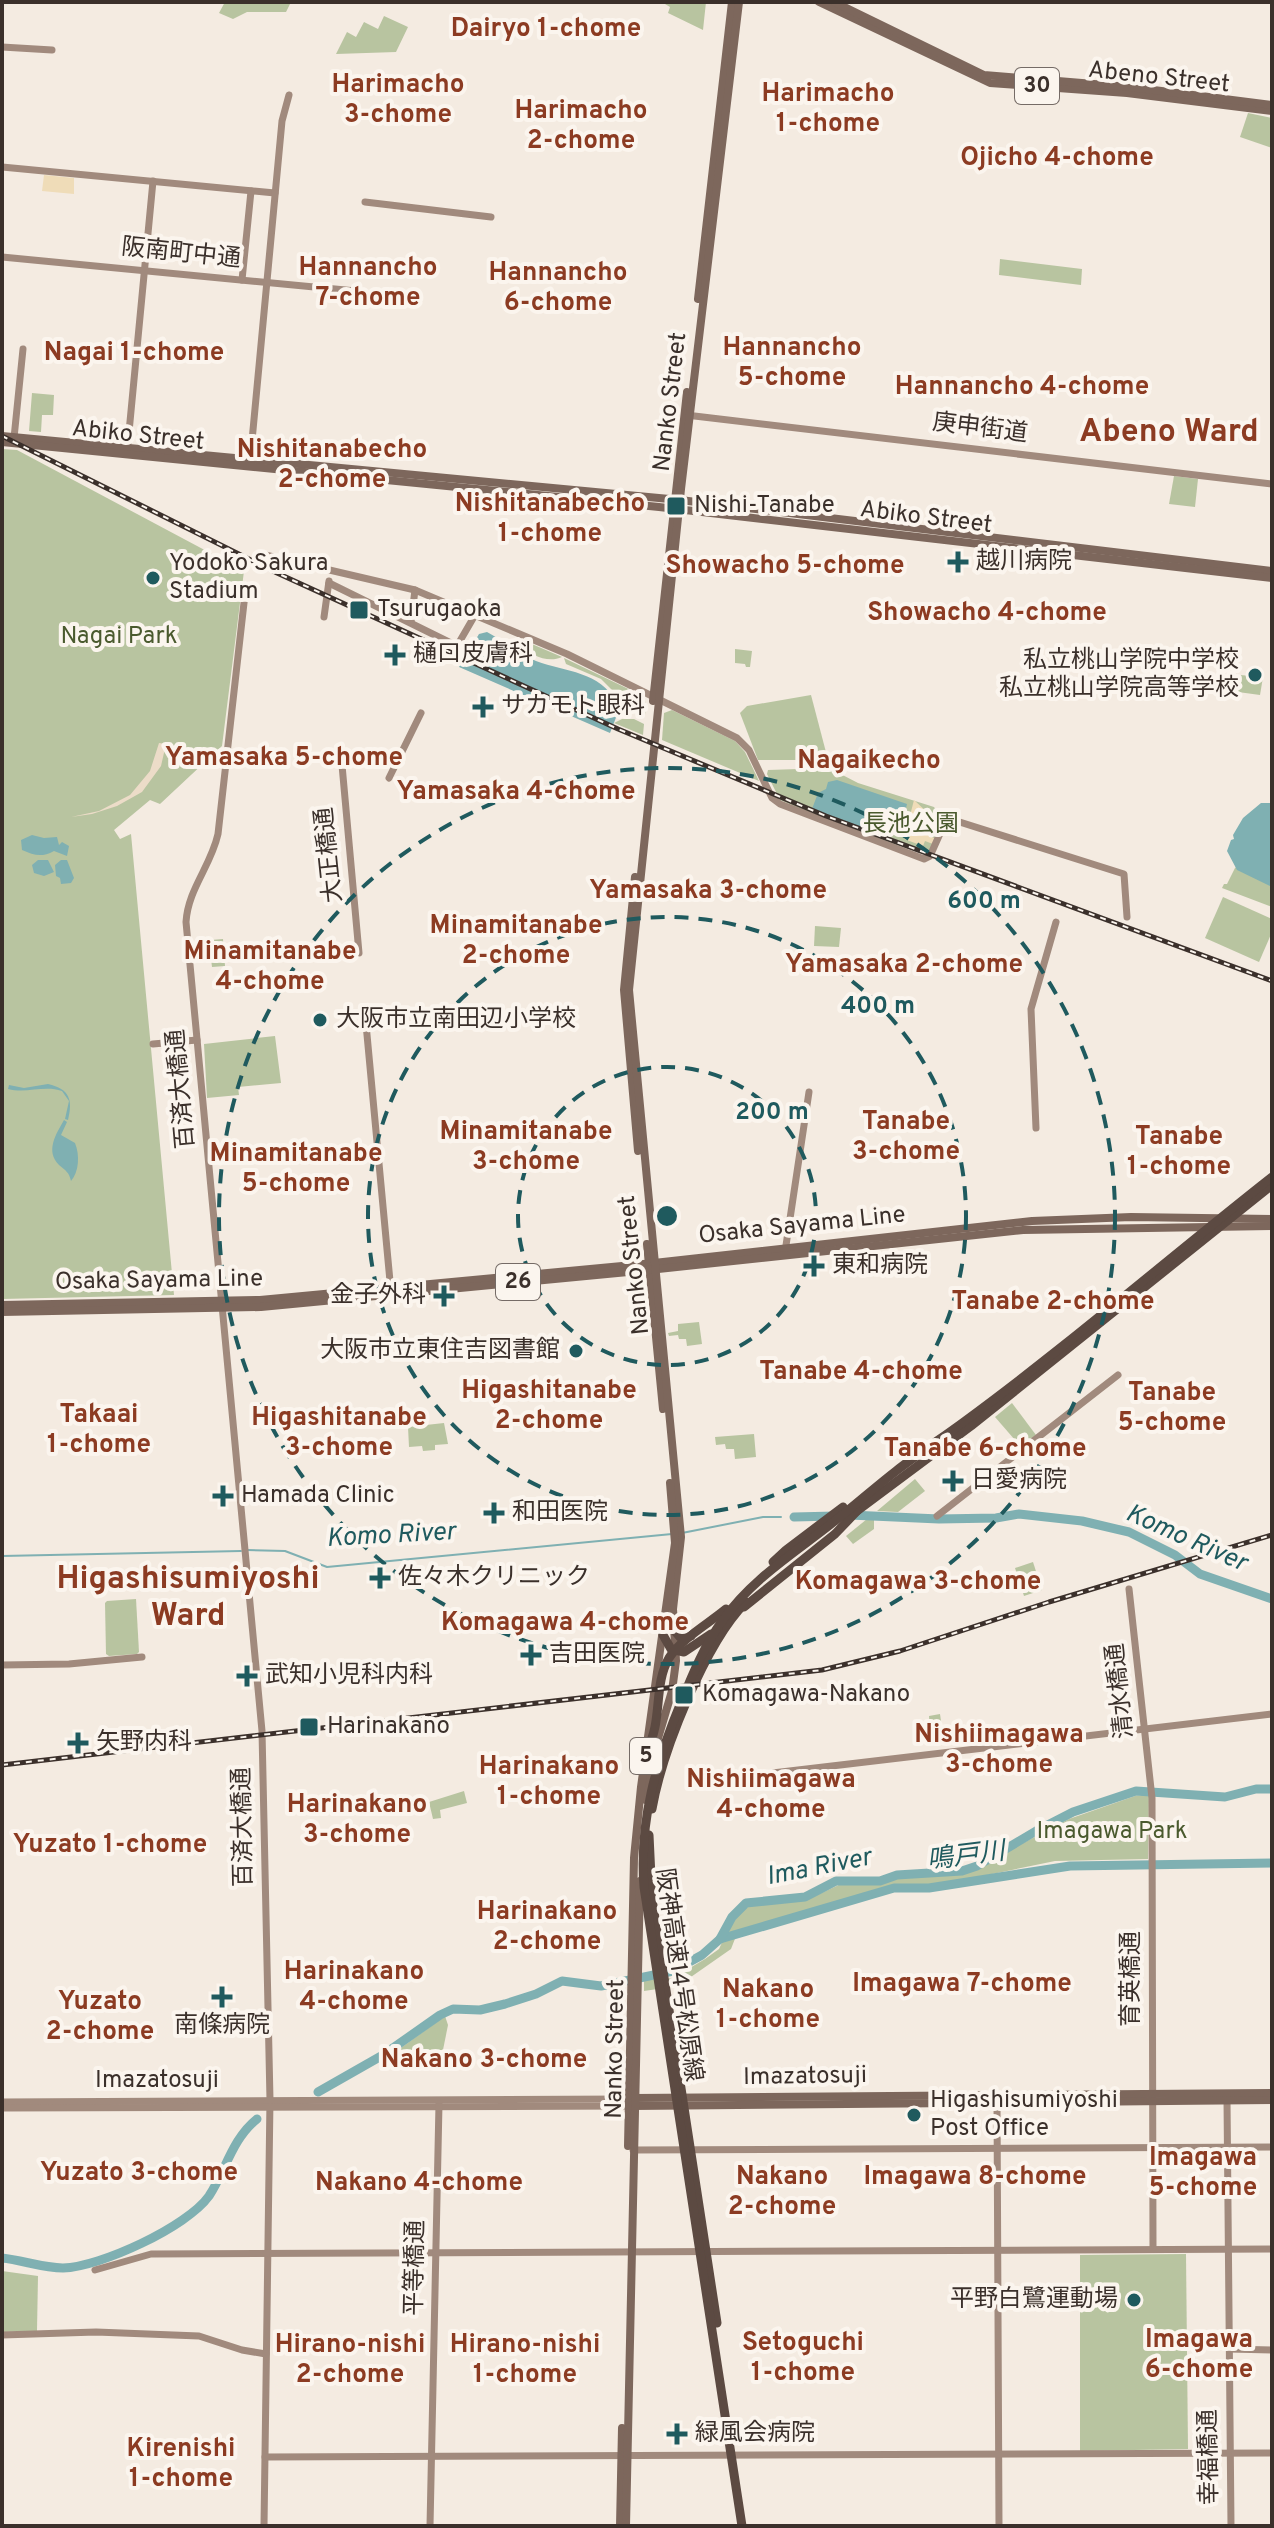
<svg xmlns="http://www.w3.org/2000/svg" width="1274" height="2528" viewBox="0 0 1274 2528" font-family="Overpass,'Noto Sans JP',sans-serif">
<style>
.green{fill:#b8c4a0}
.sand{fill:#efdcb8}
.plaza{fill:#ecdcc8}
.water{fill:#7fb0b2}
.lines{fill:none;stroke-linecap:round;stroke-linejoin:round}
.stream{stroke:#7fb0b2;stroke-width:2}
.river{stroke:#7fb0b2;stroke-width:9}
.secondary{stroke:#a18a7d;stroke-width:7}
.primary{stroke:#7d675c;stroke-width:8}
.highway{stroke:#5c4a42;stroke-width:9}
.rail-casing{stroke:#3b302b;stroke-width:5}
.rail{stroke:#fbf5ee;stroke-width:2;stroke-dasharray:6;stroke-linecap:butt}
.ring{fill:none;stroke:#1f5a5e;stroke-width:4;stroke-dasharray:14 10}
.poi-dot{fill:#1f5a5e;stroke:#fbf5ee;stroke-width:3}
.labels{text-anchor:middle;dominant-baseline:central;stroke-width:8;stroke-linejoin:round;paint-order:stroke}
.shield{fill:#fbf5ee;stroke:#756b66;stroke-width:2}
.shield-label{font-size:22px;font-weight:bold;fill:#3b302b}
.street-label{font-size:24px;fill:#3b302b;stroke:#fbf5ee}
.poi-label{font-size:24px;fill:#3b302b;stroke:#fbf5ee;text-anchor:start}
.park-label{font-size:24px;fill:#4a5a2e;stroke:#fbf5ee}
.neighbourhood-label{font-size:26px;font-weight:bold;fill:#8c3b22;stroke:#fbf5ee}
.water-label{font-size:26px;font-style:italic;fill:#1f5a5e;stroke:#fbf5ee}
.district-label{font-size:32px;font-weight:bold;fill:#8c3b22;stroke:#fbf5ee}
.centre{fill:#1f5a5e;stroke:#fbf5ee;stroke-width:4}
.ring-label{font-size:24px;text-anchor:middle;font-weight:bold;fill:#1f5a5e;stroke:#fbf5ee;stroke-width:8;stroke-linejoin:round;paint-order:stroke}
</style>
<rect width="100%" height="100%" fill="#f4ebe1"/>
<g class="green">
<polygon points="225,2 291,2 286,12 247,12 233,19 219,13"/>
<polygon points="666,2 706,2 703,30 668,13 670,7 665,4"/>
<polygon points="384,16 408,27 396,52 336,54 347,32 356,37 364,22 378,29"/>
<polygon points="1248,113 1272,118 1272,148 1240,137"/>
<polygon points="1000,259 1082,269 1081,285 999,275"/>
<polygon points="32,393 54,395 53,415 42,415 41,432 29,431"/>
<polygon points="2,449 17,450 244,571 222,746 160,804 150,800 114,830 120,839 131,834 174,1295 2,1299"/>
<polygon points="1174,476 1198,479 1195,507 1169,504"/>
<path d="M518 638 562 657C547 664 531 654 518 646Z"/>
<polygon points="735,649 752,651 750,667 746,667 745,664 735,663"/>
<polygon points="564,658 643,696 646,704 645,715 628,706 601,679 566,664"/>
<polygon points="1240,675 1263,677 1260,695 1238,692"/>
<polygon points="811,695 827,756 825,760 758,760 740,713 747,706"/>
<polygon points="672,710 735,741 745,752 759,781 662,740 664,713"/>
<polygon points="622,719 634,719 644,724 643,735 614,723"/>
<path d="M829 768 858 783 934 807C947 823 936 840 926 855L821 818 780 800 767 774 768 770Z"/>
<polygon points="1272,839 1272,907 1222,888 1224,884 1227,884 1235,868"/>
<polygon points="1223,897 1272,919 1272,932 1259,962 1205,938"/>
<polygon points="815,926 841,928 839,947 814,946"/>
<polygon points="223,939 225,966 212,967 209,943 211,940"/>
<polygon points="275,1036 281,1083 238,1087 239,1095 207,1098 204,1044"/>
<polygon points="699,1322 702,1344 687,1346 686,1339 679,1339 678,1335 669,1336 668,1333 678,1331 678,1324"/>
<polygon points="1012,1403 1036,1435 1021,1447 995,1417"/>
<polygon points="444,1423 448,1444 435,1445 435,1450 423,1451 422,1446 409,1447 408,1427"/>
<polygon points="754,1434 756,1457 735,1459 734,1449 726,1449 725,1444 716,1445 715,1437"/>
<polygon points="915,1479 925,1491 898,1512 877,1511"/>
<polygon points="867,1519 874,1519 874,1529 853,1544 846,1536"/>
<polygon points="1033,1562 1042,1590 1024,1596 1015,1568"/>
<polygon points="136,1599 139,1652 137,1654 109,1656 106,1654 105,1603 107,1601"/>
<polygon points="940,1714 943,1735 930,1737 929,1716"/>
<polygon points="464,1791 467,1803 440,1810 441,1818 433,1819 429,1802"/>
<polygon points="1149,1794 1148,1859 1055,1861 958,1881 876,1892 738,1931 731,1949 678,1986 644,1991 644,1977 654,1980 673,1978 705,1959 719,1949 733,1919 743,1908 752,1903 793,1901 813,1897 843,1883 881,1883 901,1878 970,1871 1069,1819 1135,1796"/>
<polygon points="445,2016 448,2025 443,2050 398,2050"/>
<polygon points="1186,2254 1188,2449 1080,2451 1080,2255"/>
<polygon points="2,2271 38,2276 37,2331 2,2332"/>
</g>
<g class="sand">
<polygon points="44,175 74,178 74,194 42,191"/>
<polygon points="914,800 929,814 938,813 939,816 930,818 928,835 936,839 933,844 925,841 923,846 904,839"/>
</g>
<polygon class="plaza" points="159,743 166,744 161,766 142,792 117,806 92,814 71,817 99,811 130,795 150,771"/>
<g class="water">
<path d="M487 632C503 640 519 655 536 661 566 672 600 671 617 703L614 708 617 715 610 733 459 667 479 634Z"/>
<path d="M837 780 907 804C903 820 902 837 882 837L812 809 818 793 826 789 828 782Z"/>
<polygon points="1261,803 1272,803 1272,887 1237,870 1227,851 1231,840 1234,839 1233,835 1243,818"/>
<path d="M32 835 44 838 57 837 59 845 62 842 69 846 67 856 54 851C41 858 34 855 22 850L21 840Z"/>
<polygon points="38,860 48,860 54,872 44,876 34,873 32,865"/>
<polygon points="61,860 67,860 74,878 71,883 61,884 60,878 56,876 55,865"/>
<path d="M48 1084C70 1089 73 1100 68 1120L65 1119 69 1101 62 1091C44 1085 26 1094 8 1089L9 1085 24 1088Z"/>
<path d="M64 1120 67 1122 61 1135 75 1143C80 1155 79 1172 71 1181 69 1172 66 1171 59 1165 45 1151 56 1134 64 1120Z"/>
</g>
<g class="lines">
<g class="stream">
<polyline points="682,1533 763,1517 781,1517"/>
<polyline points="247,1550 285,1551 327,1567 672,1534"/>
<polyline points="2,1556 241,1551"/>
</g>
<g class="river">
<polyline points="850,1515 939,1519 996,1518 1019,1514 1082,1521 1129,1532 1175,1555 1200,1574 1272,1599"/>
<polyline points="794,1517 835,1516"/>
<polyline points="720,1939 894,1888 929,1888 1070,1866 1272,1863"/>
<polyline points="318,2092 383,2055 440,2015 453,2009 480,2010 505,2004 536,1994 562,1981 601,1986 673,1971 702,1955 720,1939 732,1917 746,1903 805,1897 836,1881 880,1881 897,1875 962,1871 977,1866 1036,1831 1073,1812 1136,1791 1225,1797 1256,1789 1272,1789"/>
<path d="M2 2258C22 2260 43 2268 63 2268 100 2267 187 2227 209 2196 226 2170 232 2139 257 2119"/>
</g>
<g class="secondary">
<polyline points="2,47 52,50"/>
<polyline points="2,167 275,193"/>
<polyline points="365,202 491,217"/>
<polyline points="2,257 356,291"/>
<polyline points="242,280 251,191"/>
<polyline points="686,415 1272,484"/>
<polyline points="14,438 23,349"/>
<polyline points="127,453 153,181"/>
<polyline points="250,462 282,121 289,95"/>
<polyline points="261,554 415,590 567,654 737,738 749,750 772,798 780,804 924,859 930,856 947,818 1124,874 1127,917"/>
<polyline points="329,583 457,646 475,615"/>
<path d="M246 585 218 834C211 866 188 889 186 922L262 1731 270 2100 264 2526"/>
<polyline points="324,617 329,581"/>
<polyline points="411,622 415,590"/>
<polyline points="341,754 359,953"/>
<polyline points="389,778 421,713"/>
<polyline points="366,1024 391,1292"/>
<polyline points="153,1044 197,1040"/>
<polyline points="1036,1128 1031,1009 1056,922"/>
<polyline points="785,1252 809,1092"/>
<polyline points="937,1516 1118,1375"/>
<polyline points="1129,1589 1152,1798 1153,2249"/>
<polyline points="2,1665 69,1664 142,1657"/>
<polyline points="764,1774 1272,1714"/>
<polyline points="1227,2100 1231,2526"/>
<polyline points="997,2101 999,2526"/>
<polyline points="2,2102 629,2099"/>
<polyline points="2,2108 629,2106"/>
<polyline points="633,2150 1272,2147"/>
<polyline points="95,2270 151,2254 1272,2249"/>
<polyline points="2,2335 96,2332 199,2336 242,2350 266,2354"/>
<polyline points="1229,2349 1272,2350"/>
<polyline points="265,2457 1272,2453"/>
<polyline points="430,2526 439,2104"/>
</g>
<g class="primary">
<polyline points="819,2 990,83 1127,93 1272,111"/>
<polyline points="834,2 984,75 1130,87 1272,105"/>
<polyline points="698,299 732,2"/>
<polyline points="2,436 680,500 1272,571"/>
<polyline points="2,442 659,507 1272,578"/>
<polyline points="653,701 687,392"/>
<polyline points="635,877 624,990 638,1151"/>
<polyline points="647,1244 663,1409"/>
<polyline points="2,1305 260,1300 654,1263 1032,1221 1131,1217 1272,1219"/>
<polyline points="2,1312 261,1307 649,1270 1023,1230 1272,1226"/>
<polyline points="646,1800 653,1755 672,1691 676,1661 673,1609 681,1537 629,990 681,489 739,2"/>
<polyline points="634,2098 1272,2093"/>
<polyline points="633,2106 1272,2100"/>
<polyline points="628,2146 634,1858 641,1787 675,1543 670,1483"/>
<polyline points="620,2526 622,2428"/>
<polyline points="626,2526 640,1881"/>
</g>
<g class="highway">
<polyline points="853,1514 971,1426 1272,1185"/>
<polyline points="773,1562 786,1550 843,1507"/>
<polyline points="744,1607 835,1534 857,1511"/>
<polyline points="674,1630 680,1637 691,1636"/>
<polyline points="663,1635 671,1649 684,1652 711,1634"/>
<path d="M647 1749C663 1722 653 1685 669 1658 681 1639 708 1624 726 1609"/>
<path d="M652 1809C662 1752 705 1643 746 1602"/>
<polyline points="649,1835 652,1899 717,2323"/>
<path d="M742 2526 644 1887C639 1820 656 1762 682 1700 693 1673 705 1644 723 1620 751 1580 793 1554 831 1524 853 1507 874 1488 896 1471 919 1453 942 1438 965 1421 1070 1344 1169 1258 1272 1177"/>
</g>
<defs>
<g id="rail">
<polyline points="2,436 277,573 618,729 826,816 1272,981"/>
<polyline points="2,1765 822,1670 900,1651 1049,1602 1272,1535"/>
</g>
</defs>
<use href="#rail" class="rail-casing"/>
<use href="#rail" class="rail"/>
</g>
<g class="ring">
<circle cx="667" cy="1216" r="149"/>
<circle cx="667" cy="1216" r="299"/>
<circle cx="667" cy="1216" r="448"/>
</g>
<g class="poi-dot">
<rect x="666" y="496" width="20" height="20" rx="4"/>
<path d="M954 550h8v8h8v8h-8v8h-8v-8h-8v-8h8z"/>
<circle cx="153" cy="578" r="8"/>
<rect x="349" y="600" width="20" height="20" rx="4"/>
<path d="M391 643h8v8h8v8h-8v8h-8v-8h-8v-8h8z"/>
<circle cx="1255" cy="675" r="8"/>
<path d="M479 695h8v8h8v8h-8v8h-8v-8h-8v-8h8z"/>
<circle cx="320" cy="1020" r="8"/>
<path d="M810 1254h8v8h8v8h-8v8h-8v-8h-8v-8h8z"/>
<path d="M440 1284h8v8h8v8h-8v8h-8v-8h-8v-8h8z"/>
<circle cx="576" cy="1351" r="8"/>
<path d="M949 1469h8v8h8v8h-8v8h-8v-8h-8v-8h8z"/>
<path d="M219 1484h8v8h8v8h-8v8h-8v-8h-8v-8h8z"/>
<path d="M490 1501h8v8h8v8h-8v8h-8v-8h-8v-8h8z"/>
<path d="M376 1566h8v8h8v8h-8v8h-8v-8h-8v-8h8z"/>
<path d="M527 1643h8v8h8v8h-8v8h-8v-8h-8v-8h8z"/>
<path d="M243 1664h8v8h8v8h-8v8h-8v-8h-8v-8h8z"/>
<rect x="674" y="1685" width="20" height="20" rx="4"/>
<rect x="299" y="1717" width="20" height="20" rx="4"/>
<path d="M74 1731h8v8h8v8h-8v8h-8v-8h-8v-8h8z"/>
<path d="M218 1985h8v8h8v8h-8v8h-8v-8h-8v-8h8z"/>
<circle cx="914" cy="2115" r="8"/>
<circle cx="1134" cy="2300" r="8"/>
<path d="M673 2422h8v8h8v8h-8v8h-8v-8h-8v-8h8z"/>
</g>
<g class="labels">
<g class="shield">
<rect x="1015" y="68" width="44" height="36" rx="6"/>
<rect x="496" y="1264" width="44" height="36" rx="6"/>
<rect x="630" y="1738" width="32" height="36" rx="6"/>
</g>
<g class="shield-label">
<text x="1037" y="86">30</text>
<text x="518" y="1282">26</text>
<text x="646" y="1756">5</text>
</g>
<g class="street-label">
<text transform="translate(1159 78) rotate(6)">Abeno Street</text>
<text transform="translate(181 254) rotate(6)">阪南町中通</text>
<text transform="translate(671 402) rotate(-83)">Nanko Street</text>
<text transform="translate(980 429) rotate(7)">庚申街道</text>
<text transform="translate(138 436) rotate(6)">Abiko Street</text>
<text transform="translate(926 518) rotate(7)">Abiko Street</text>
<text transform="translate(330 855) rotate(-96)">大正橋通</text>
<text transform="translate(182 1089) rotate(-95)">百済大橋通</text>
<text transform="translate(802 1226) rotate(-6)">Osaka Sayama Line</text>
<text transform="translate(635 1265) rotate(-96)">Nanko Street</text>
<text transform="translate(159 1281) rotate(-1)">Osaka Sayama Line</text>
<text transform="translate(1121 1691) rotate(-96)">清水橋通</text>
<text transform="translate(244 1827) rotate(-91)">百済大橋通</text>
<text transform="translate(678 1975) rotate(82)">阪神高速14号松原線</text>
<text transform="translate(1132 1979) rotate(-90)">育英橋通</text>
<text transform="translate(616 2049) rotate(-89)">Nanko Street</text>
<text transform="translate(805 2077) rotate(-1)">Imazatosuji</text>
<text x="157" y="2081">Imazatosuji</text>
<text transform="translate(416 2268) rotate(-89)">平等橋通</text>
<text transform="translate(1210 2457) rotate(-91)">幸福橋通</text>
</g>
<g class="poi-label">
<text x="694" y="506">Nishi-Tanabe</text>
<text x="976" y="562">越川病院</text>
<text x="169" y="564">Yodoko Sakura<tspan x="169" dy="28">Stadium</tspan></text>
<text x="377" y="610">Tsurugaoka</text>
<text x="413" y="655">樋口皮膚科</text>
<text x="1239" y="661" text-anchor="end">私立桃山学院中学校<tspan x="1239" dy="28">私立桃山学院高等学校</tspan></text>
<text x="501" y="707">サカモト眼科</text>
<text x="336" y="1020">大阪市立南田辺小学校</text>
<text x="832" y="1266">東和病院</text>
<text x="426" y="1296" text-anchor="end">金子外科</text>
<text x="560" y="1351" text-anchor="end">大阪市立東住吉図書館</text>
<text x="971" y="1481">日愛病院</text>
<text x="241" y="1496">Hamada Clinic</text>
<text x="512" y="1513">和田医院</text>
<text x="398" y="1578">佐々木クリニック</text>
<text x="549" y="1655">吉田医院</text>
<text x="265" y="1676">武知小児科内科</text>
<text x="702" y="1695">Komagawa-Nakano</text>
<text x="327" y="1727">Harinakano</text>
<text x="96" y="1743">矢野内科</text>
<text x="222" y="2026" text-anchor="middle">南條病院</text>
<text x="930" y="2101">Higashisumiyoshi<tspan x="930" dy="28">Post Office</tspan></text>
<text x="1118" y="2300" text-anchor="end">平野白鷺運動場</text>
<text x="695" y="2434">緑風会病院</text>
</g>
<g class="park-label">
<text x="119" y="637">Nagai Park</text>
<text x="911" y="825">長池公園</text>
<text x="1112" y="1832">Imagawa Park</text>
</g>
<g class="neighbourhood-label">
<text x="546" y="29">Dairyo 1-chome</text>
<text x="398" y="85">Harimacho<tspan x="398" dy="30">3-chome</tspan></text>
<text x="828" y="94">Harimacho<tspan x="828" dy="30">1-chome</tspan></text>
<text x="581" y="111">Harimacho<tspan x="581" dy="30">2-chome</tspan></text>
<text x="1057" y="158">Ojicho 4-chome</text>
<text x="368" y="268">Hannancho<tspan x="368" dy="30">7-chome</tspan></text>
<text x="558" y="273">Hannancho<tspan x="558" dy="30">6-chome</tspan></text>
<text x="792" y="348">Hannancho<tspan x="792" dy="30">5-chome</tspan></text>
<text x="134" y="353">Nagai 1-chome</text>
<text x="1022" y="387">Hannancho 4-chome</text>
<text x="332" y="450">Nishitanabecho<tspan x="332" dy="30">2-chome</tspan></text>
<text x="550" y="504">Nishitanabecho<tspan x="550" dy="30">1-chome</tspan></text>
<text x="785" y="566">Showacho 5-chome</text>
<text x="987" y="613">Showacho 4-chome</text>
<text x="284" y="758">Yamasaka 5-chome</text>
<text x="869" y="761">Nagaikecho</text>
<text x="516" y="792">Yamasaka 4-chome</text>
<text x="708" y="891">Yamasaka 3-chome</text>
<text x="516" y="926">Minamitanabe<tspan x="516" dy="30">2-chome</tspan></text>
<text x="270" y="952">Minamitanabe<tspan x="270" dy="30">4-chome</tspan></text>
<text x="904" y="965">Yamasaka 2-chome</text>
<text x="906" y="1122">Tanabe<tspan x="906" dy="30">3-chome</tspan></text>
<text x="526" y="1132">Minamitanabe<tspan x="526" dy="30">3-chome</tspan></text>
<text x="1179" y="1137">Tanabe<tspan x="1179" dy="30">1-chome</tspan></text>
<text x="296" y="1154">Minamitanabe<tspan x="296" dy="30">5-chome</tspan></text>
<text x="1053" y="1302">Tanabe 2-chome</text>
<text x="861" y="1372">Tanabe 4-chome</text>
<text x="549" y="1391">Higashitanabe<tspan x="549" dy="30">2-chome</tspan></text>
<text x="1172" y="1393">Tanabe<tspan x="1172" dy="30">5-chome</tspan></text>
<text x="99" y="1415">Takaai<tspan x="99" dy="30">1-chome</tspan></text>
<text x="339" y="1418">Higashitanabe<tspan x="339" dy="30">3-chome</tspan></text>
<text x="985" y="1449">Tanabe 6-chome</text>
<text x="918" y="1582">Komagawa 3-chome</text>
<text x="565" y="1623">Komagawa 4-chome</text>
<text x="999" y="1735">Nishiimagawa<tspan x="999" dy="30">3-chome</tspan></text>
<text x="549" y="1767">Harinakano<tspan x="549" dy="30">1-chome</tspan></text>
<text x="771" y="1780">Nishiimagawa<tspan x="771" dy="30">4-chome</tspan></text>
<text x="357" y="1805">Harinakano<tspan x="357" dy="30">3-chome</tspan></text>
<text x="110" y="1845">Yuzato 1-chome</text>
<text x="547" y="1912">Harinakano<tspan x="547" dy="30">2-chome</tspan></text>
<text x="354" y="1972">Harinakano<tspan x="354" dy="30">4-chome</tspan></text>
<text x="962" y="1984">Imagawa 7-chome</text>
<text x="768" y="1990">Nakano<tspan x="768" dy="30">1-chome</tspan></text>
<text x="100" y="2002">Yuzato<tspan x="100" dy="30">2-chome</tspan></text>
<text x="484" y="2060">Nakano 3-chome</text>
<text x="1203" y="2158">Imagawa<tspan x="1203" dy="30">5-chome</tspan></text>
<text x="139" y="2173">Yuzato 3-chome</text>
<text x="782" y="2177">Nakano<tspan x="782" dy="30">2-chome</tspan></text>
<text x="975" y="2177">Imagawa 8-chome</text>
<text x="419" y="2183">Nakano 4-chome</text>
<text x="1199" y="2340">Imagawa<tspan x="1199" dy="30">6-chome</tspan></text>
<text x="803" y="2343">Setoguchi<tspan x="803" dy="30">1-chome</tspan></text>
<text x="350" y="2345">Hirano-nishi<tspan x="350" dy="30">2-chome</tspan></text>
<text x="525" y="2345">Hirano-nishi<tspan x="525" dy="30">1-chome</tspan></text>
<text x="181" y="2449">Kirenishi<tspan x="181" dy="30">1-chome</tspan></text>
</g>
<g class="water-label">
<text transform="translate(391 1536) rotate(-3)">Komo River</text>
<text transform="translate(1186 1539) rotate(24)">Komo River</text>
<text transform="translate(966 1857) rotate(-7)">鳴戸川</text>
<text transform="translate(819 1868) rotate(-11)">Ima River</text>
</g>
<g class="district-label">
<text x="1169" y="433">Abeno Ward</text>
<text x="188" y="1580">Higashisumiyoshi<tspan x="188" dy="37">Ward</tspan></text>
</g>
</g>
<circle cx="667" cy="1216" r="12" class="centre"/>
<g class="ring-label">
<text x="984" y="908">600 m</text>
<text x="878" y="1013">400 m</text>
<text x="772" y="1119">200 m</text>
</g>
<rect width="1274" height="2528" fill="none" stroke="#3b302b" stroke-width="8"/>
</svg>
